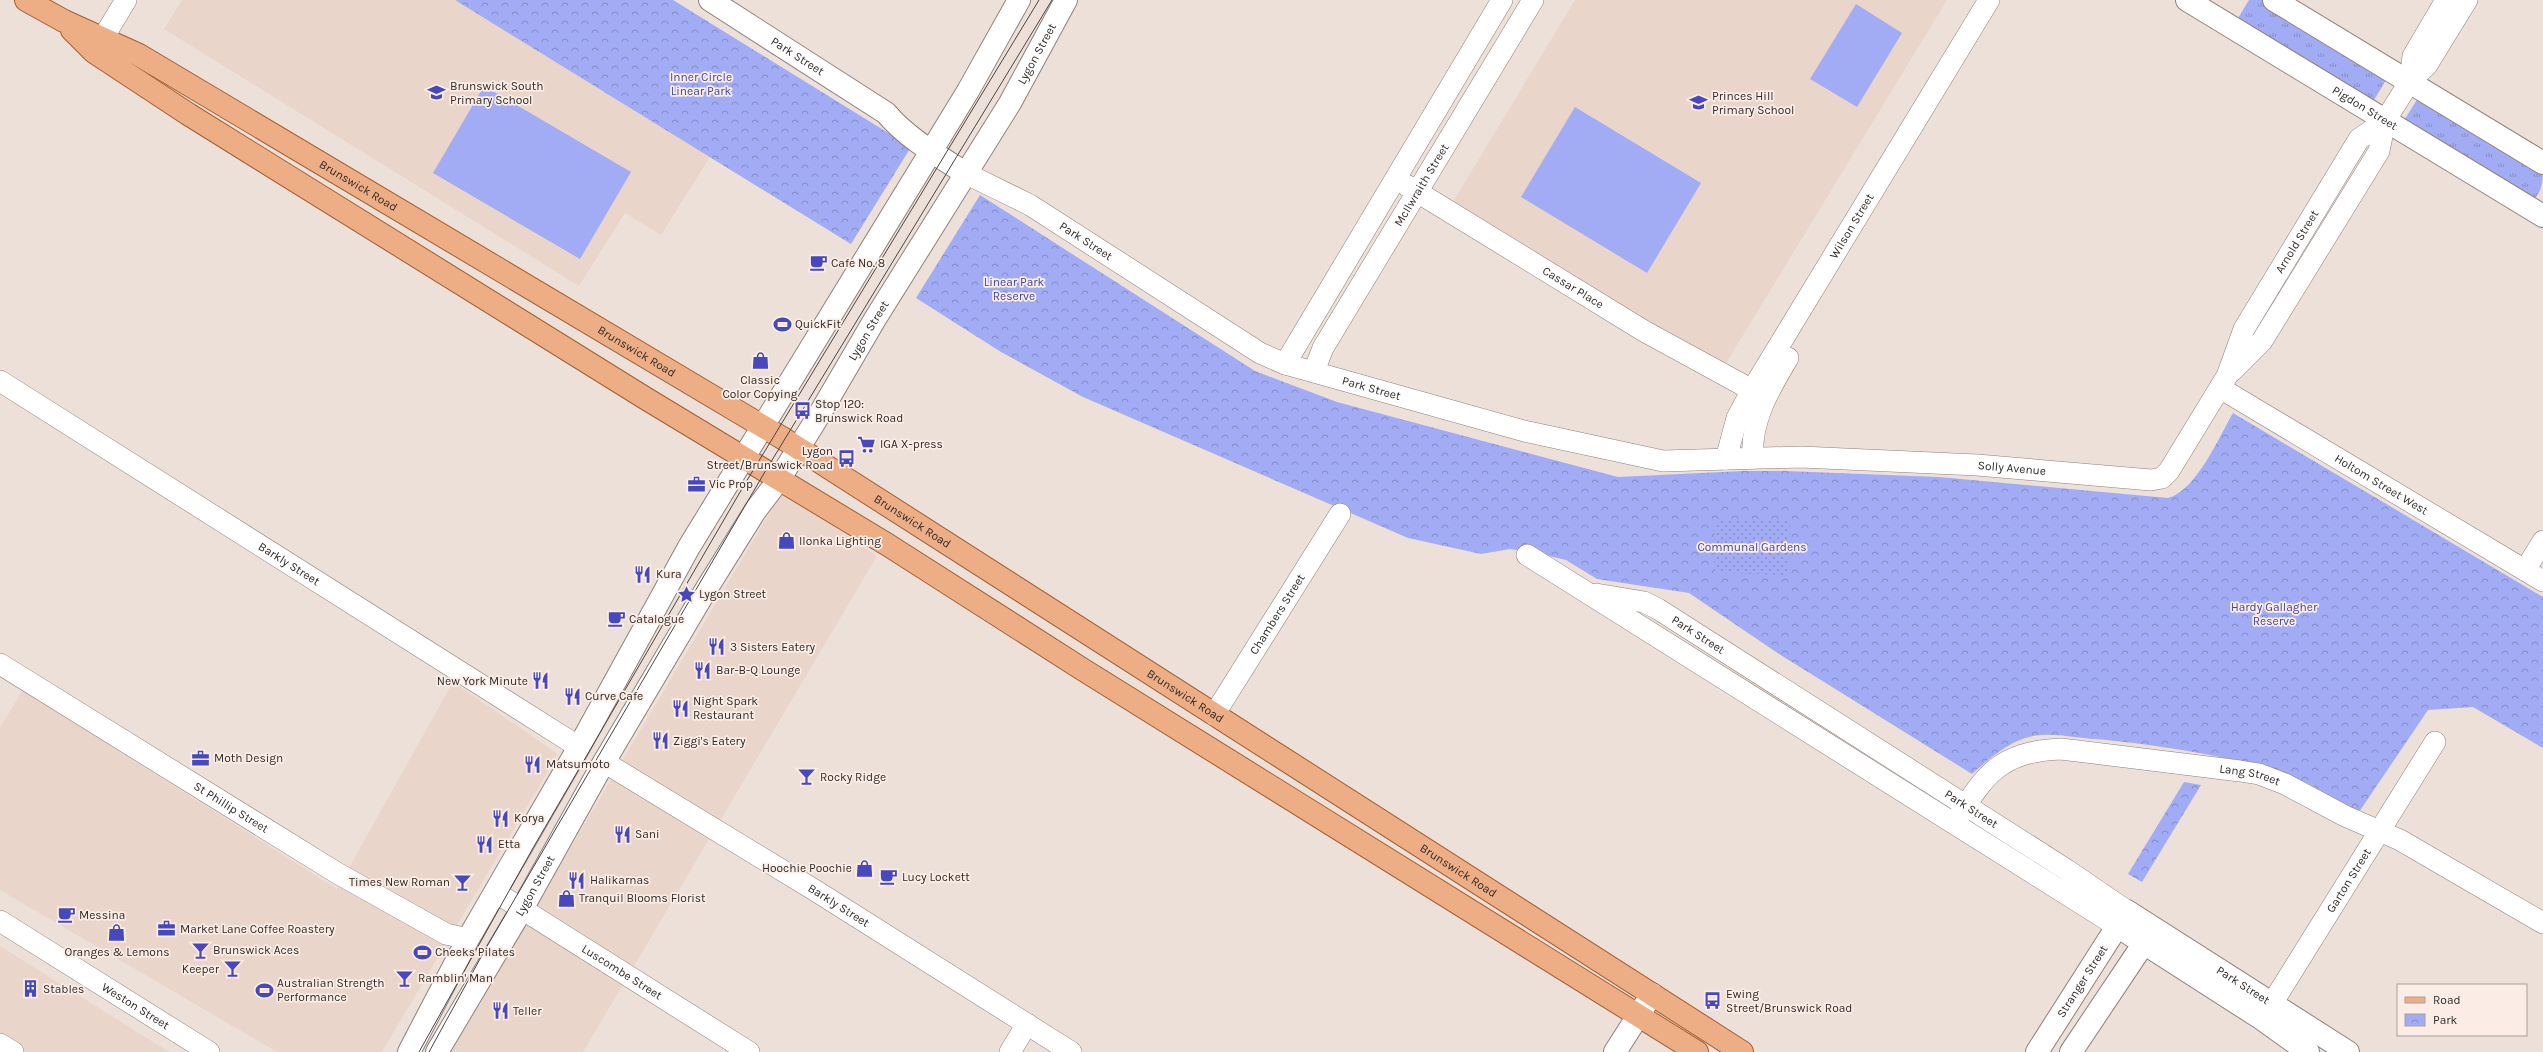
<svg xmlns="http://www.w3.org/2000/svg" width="2543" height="1052" viewBox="0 0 2543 1052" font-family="Karla,sans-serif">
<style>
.built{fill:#ead5ca}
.grass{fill:url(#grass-tufts)}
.park{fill:url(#park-crowns)}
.garden{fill:url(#garden-dots)}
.pitch{fill:#a1acf4}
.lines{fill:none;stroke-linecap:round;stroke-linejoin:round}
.minor-casing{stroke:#8e817b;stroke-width:22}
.tertiary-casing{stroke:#8e817b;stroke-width:24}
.primary-casing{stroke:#a35d30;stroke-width:24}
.minor{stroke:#fff;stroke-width:21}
.tertiary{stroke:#fff;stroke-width:22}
.primary{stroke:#edae85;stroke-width:22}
.tram{stroke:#4b4542;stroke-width:1}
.labels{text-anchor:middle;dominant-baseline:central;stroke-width:3.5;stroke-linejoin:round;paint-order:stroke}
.street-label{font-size:12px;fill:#302b29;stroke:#fbede6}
.park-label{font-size:12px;fill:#41469f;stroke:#fbede6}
.poi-label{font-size:12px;fill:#302b29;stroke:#fbede6;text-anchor:start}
</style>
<defs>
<pattern id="grass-tufts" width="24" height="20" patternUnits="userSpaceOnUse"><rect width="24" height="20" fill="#a1acf4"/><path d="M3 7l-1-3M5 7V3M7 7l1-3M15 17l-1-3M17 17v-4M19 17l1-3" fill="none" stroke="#848cc6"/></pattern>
<pattern id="park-crowns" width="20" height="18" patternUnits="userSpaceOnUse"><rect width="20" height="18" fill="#a1acf4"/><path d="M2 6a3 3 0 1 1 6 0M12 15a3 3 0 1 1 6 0" fill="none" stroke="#848cc6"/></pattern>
<pattern id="garden-dots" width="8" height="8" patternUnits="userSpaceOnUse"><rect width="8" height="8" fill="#a1acf4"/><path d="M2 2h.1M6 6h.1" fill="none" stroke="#848cc6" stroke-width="1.8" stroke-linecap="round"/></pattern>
</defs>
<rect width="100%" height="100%" fill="#ede0d9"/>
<g class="built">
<polygon points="182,0 455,0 710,157 661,235 625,213 579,286 164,29"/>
<polygon points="1575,0 1947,0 1722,370 1451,205"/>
<polygon points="782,492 877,556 583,1052 449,1052"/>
<polygon points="453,682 558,754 382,1052 277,1052 0,890 0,727 23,690 337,889"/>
<polygon points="0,946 169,1052 0,1052"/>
</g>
<g class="grass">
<polygon points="2249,0 2265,0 2389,75 2371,105 2235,23"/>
<path d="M2420 95 2543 169C2543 181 2542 192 2533 200L2403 122Z"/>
</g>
<g class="park">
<polygon points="455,0 673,0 911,147 851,244"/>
<path d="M980 195 1255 371 1337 402 1618 477 1743 471H1785L1939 477 2168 498C2196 491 2219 437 2233 413L2543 597V748L2473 707 2428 710 2359 812C2342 803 2326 793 2309 784 2252 758 2159 745 2096 739 2076 738 2053 732 2033 736 2009 741 1990 758 1972 774L1779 654 1689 593 1597 579 1566 560 1545 555 1510 549 1481 554 1408 538 1083 397 1001 352 916 298Z"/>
<polygon points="2184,782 2201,785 2142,882 2128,874"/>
</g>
<polygon class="garden" points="1715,519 1790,521 1789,575 1714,573"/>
<g class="pitch">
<polygon points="1856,4 1902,33 1857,107 1810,79"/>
<polygon points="484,86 631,172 580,259 433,173"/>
<polygon points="1575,107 1701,183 1647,273 1521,197"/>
</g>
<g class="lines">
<defs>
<g id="minor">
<polyline points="103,38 126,0"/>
<polyline points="2410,81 2413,56 2446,0"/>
<path id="s1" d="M965 173 1030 205 1260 353 1285 364 1524 431 1663 461 1801 457 1977 465 2151 480 2162 478 2169 471 2227 376 2244 329 2359 139 2385 121"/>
<path id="s2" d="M1406 185 1644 331 1752 390"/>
<polyline points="1285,364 1502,0"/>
<path id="s3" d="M1314 371 1323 348 1533 0"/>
<polyline points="2232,371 2262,341 2379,151 2385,121 2410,81 2427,65 2467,0"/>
<path id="s4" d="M0 381 579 747"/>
<path id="s5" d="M2220 388 2543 581"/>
<path d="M1753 457C1750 421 1770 388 1788 358"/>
<path id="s6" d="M1726 459 1737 418 1752 390 1989 0"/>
<polyline points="1527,555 2117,926"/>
<polyline points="2525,570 2543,541"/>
<path id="s7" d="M1596 594 1644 602 1658 609 2067 870 2127 911"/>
<path id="s8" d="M0 664 337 873 446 934 468 939"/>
<path id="s9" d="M1214 715 1340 514"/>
<path id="s10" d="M604 762 816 891 1071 1052"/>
<path id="s11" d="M1955 823C1985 774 1999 752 2061 749L2240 771 2259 774 2285 784 2345 816 2400 840 2543 923"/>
<path id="s12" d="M495 892 749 1052"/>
<path id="s13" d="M0 921 209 1052"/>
<path id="s14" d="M2263 1018 2435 742"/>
<polyline points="0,1044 13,1052"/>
<polyline points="1010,1052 1027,1024"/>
</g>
<g id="tertiary">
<path id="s15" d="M710 0 886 113C907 138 937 155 965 173"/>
<path id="s16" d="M2187 0 2543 216"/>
<polyline points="2274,0 2543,163"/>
<polyline points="2117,926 2262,1019 2308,1052"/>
<polyline points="409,1052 468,939 579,747 689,547 968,91 1019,0"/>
<path id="s17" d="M437 1052 522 909 604 762 707 588 755 511 780 478 816 420 875 319 1010 103 1066 0"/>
<polyline points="1615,1052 1652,994"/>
<path id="s18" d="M2037 1052 2127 911 2348 1052"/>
<polyline points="2071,1052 2144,943"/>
</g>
<g id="primary">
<path id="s19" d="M26 0 64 21 139 55 784 439 1742 1052"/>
<polyline points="72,30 94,52 188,114 645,398 888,545 1082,669 1697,1052"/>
</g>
</defs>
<use href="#minor" class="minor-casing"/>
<use href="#tertiary" class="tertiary-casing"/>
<use href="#primary" class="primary-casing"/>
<use href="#minor" class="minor"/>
<use href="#tertiary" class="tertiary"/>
<use href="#primary" class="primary"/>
<g class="tram">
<polyline points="419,1052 533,848 743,487 1039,0"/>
<polyline points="429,1052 486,948 766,470 1052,0"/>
</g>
</g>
<defs>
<symbol id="school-bare" viewBox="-9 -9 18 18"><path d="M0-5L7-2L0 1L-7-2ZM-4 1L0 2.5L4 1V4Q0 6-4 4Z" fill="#4748bd" stroke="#fbede6" stroke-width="2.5" paint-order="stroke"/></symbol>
<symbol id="cafe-bare" viewBox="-9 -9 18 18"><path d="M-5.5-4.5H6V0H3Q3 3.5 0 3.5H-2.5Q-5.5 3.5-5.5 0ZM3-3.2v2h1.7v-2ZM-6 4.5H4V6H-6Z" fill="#4748bd" stroke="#fbede6" stroke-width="2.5" paint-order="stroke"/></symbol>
<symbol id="stadium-bare" viewBox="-9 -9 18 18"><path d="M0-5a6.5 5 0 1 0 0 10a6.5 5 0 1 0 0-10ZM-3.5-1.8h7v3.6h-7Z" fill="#4748bd" stroke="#fbede6" stroke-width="2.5" paint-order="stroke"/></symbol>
<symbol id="shop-bare" viewBox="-9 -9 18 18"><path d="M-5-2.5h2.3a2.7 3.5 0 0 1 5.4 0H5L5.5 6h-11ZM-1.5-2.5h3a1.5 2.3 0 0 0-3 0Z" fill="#4748bd" stroke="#fbede6" stroke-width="2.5" paint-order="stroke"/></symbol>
<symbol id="bus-bare" viewBox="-9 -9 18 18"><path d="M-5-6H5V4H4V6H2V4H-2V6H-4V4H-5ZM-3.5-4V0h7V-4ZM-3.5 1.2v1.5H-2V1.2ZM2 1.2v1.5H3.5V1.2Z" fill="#4748bd" stroke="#fbede6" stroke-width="2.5" paint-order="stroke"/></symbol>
<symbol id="supermarket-bare" viewBox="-9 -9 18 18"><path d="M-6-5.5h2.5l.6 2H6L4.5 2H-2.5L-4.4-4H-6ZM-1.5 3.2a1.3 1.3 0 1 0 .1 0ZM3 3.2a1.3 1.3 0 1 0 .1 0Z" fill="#4748bd" stroke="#fbede6" stroke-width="2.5" paint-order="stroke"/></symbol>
<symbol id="office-bare" viewBox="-9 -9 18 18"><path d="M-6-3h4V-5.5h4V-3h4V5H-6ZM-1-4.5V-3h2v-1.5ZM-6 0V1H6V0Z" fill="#4748bd" stroke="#fbede6" stroke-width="2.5" paint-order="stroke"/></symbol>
<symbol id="restaurant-bare" viewBox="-9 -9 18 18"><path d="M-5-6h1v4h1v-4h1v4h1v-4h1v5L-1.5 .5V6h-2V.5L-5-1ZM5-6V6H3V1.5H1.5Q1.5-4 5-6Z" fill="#4748bd" stroke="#fbede6" stroke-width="2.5" paint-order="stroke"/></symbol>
<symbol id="sight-bare" viewBox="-9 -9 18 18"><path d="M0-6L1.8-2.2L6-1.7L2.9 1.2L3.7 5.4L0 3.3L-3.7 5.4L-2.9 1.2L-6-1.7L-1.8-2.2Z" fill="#4748bd" stroke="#fbede6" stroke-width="2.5" paint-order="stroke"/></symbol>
<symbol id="bar-bare" viewBox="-9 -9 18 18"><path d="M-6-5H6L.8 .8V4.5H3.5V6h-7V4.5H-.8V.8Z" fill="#4748bd" stroke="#fbede6" stroke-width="2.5" paint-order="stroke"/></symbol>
<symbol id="building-bare" viewBox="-9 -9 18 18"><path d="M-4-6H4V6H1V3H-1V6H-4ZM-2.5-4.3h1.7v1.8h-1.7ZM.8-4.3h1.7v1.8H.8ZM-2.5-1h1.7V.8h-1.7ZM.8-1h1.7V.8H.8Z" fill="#4748bd" stroke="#fbede6" stroke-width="2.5" paint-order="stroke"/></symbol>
</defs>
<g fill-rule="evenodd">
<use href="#school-bare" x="424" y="80" width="25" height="25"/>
<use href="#school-bare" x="1686" y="90" width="25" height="25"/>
<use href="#cafe-bare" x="806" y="250" width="25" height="25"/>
<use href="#stadium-bare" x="770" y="312" width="25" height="25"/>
<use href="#shop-bare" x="748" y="348" width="25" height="25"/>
<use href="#bus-bare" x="790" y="398" width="25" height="25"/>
<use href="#supermarket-bare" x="854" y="432" width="25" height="25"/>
<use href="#bus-bare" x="834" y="446" width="25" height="25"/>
<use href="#office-bare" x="684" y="472" width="25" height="25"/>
<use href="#shop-bare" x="774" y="528" width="25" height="25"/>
<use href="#restaurant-bare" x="630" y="562" width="25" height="25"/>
<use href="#sight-bare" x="674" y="582" width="25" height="25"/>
<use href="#cafe-bare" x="604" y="606" width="25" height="25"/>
<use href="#restaurant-bare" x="704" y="634" width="25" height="25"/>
<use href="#restaurant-bare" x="690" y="658" width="25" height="25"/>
<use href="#restaurant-bare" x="528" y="668" width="25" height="25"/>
<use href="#restaurant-bare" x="560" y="684" width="25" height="25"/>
<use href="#restaurant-bare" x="668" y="696" width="25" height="25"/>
<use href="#restaurant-bare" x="648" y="728" width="25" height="25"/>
<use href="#office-bare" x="188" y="746" width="25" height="25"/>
<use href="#restaurant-bare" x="520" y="752" width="25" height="25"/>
<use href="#bar-bare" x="794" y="764" width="25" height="25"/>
<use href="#restaurant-bare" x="488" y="806" width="25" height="25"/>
<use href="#restaurant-bare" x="610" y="822" width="25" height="25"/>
<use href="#restaurant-bare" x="472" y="832" width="25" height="25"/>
<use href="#shop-bare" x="852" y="856" width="25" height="25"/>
<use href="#cafe-bare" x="876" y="864" width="25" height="25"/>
<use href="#restaurant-bare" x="564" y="868" width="25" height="25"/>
<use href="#bar-bare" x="450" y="870" width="25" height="25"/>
<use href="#shop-bare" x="554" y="886" width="25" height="25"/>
<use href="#cafe-bare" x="54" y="902" width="25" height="25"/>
<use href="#office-bare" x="154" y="916" width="25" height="25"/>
<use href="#shop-bare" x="104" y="920" width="25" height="25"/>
<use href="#bar-bare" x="188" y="938" width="25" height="25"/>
<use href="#stadium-bare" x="410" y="940" width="25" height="25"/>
<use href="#bar-bare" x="220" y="956" width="25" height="25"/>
<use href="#bar-bare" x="392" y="966" width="25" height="25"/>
<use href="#building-bare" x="18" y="976" width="25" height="25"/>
<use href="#stadium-bare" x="252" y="978" width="25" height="25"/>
<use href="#bus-bare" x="1700" y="988" width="25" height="25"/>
<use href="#restaurant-bare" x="488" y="998" width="25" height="25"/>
</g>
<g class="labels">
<g class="street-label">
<text stroke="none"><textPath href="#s17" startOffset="1165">Lygon Street</textPath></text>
<text stroke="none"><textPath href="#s15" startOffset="104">Park Street</textPath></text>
<text stroke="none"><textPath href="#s16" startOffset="208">Pigdon Street</textPath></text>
<text stroke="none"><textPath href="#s3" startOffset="215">McIlwraith Street</textPath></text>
<text stroke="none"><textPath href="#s19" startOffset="381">Brunswick Road</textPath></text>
<text stroke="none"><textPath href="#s6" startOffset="266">Wilson Street</textPath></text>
<text stroke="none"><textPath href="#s1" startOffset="139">Park Street</textPath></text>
<text stroke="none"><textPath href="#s1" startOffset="1537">Arnold Street</textPath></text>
<text stroke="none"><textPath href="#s2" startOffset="196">Cassar Place</textPath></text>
<text stroke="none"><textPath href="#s17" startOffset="841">Lygon Street</textPath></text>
<text stroke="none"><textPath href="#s19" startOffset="705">Brunswick Road</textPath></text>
<text stroke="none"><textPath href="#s1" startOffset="463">Park Street</textPath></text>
<text stroke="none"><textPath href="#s1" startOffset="1113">Solly Avenue</textPath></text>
<text stroke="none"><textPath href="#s5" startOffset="188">Holtom Street West</textPath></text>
<text stroke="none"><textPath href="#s19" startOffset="1029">Brunswick Road</textPath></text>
<text stroke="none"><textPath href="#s4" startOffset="342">Barkly Street</textPath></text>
<text stroke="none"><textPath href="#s9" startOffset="119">Chambers Street</textPath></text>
<text stroke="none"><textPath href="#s7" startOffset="112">Park Street</textPath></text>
<text stroke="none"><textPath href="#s19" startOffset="1353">Brunswick Road</textPath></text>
<text stroke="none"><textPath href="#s11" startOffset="328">Lang Street</textPath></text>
<text stroke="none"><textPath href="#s8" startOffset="272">St Phillip Street</textPath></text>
<text stroke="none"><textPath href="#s7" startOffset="436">Park Street</textPath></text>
<text stroke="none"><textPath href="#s19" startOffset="1677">Brunswick Road</textPath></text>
<text stroke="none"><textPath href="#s14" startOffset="162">Garton Street</textPath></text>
<text stroke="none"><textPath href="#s17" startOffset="193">Lygon Street</textPath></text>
<text stroke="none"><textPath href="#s10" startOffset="275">Barkly Street</textPath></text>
<text stroke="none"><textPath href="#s12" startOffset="150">Luscombe Street</textPath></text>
<text stroke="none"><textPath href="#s18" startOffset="84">Stranger Street</textPath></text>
<text stroke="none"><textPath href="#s18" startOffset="305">Park Street</textPath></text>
<text stroke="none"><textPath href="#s13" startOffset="160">Weston Street</textPath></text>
</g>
<g class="park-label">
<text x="701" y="77">Inner Circle<tspan x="701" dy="14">Linear Park</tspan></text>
<text x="1014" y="282">Linear Park<tspan x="1014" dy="14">Reserve</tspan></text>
<text x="1752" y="547">Communal Gardens</text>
<text x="2274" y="607">Hardy Gallagher<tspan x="2274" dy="14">Reserve</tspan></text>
</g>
<g class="poi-label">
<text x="450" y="86">Brunswick South<tspan x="450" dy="14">Primary School</tspan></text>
<text x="1712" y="96">Princes Hill<tspan x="1712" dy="14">Primary School</tspan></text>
<text x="831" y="263">Cafe No. 8</text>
<text x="795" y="324">QuickFit</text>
<text x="760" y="380" text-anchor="middle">Classic<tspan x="760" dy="14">Color Copying</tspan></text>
<text x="815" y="404">Stop 120:<tspan x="815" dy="14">Brunswick Road</tspan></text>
<text x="880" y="444">IGA X-press</text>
<text x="833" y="451" text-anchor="end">Lygon<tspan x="833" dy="14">Street/Brunswick Road</tspan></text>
<text x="709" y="484">Vic Prop</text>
<text x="799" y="541">Ilonka Lighting</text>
<text x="656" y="574">Kura</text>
<text x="699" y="594">Lygon Street</text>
<text x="629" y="619">Catalogue</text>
<text x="730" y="647">3 Sisters Eatery</text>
<text x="716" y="670">Bar-B-Q Lounge</text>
<text x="528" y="681" text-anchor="end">New York Minute</text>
<text x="585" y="696">Curve Cafe</text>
<text x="693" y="701">Night Spark<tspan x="693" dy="14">Restaurant</tspan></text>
<text x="673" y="741">Ziggi's Eatery</text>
<text x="214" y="758">Moth Design</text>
<text x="546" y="764">Matsumoto</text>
<text x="820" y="777">Rocky Ridge</text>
<text x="514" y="818">Korya</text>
<text x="635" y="834">Sani</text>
<text x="498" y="844">Etta</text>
<text x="852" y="868" text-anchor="end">Hoochie Poochie</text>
<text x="902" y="877">Lucy Lockett</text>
<text x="590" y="880">Halikarnas</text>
<text x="450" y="882" text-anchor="end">Times New Roman</text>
<text x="579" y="898">Tranquil Blooms Florist</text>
<text x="79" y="915">Messina</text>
<text x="180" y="929">Market Lane Coffee Roastery</text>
<text x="213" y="950">Brunswick Aces</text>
<text x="117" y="952" text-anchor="middle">Oranges &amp; Lemons</text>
<text x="435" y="952">Cheeks Pilates</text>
<text x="219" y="969" text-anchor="end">Keeper</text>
<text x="418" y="978">Ramblin' Man</text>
<text x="277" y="983">Australian Strength<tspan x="277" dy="14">Performance</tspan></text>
<text x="43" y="989">Stables</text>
<text x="1726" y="994">Ewing<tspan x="1726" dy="14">Street/Brunswick Road</tspan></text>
<text x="513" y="1011">Teller</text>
</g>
</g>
<rect x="2397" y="984" width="130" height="52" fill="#fbede6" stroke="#aa9f9a"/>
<rect x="2405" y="997" width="20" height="6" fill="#edae85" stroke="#aa9f9a"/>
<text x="2433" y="1004" font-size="12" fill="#302b29">Road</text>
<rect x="2405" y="1014" width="20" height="12" fill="url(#park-crowns)" stroke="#aa9f9a"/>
<text x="2433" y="1024" font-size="12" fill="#302b29">Park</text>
</svg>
